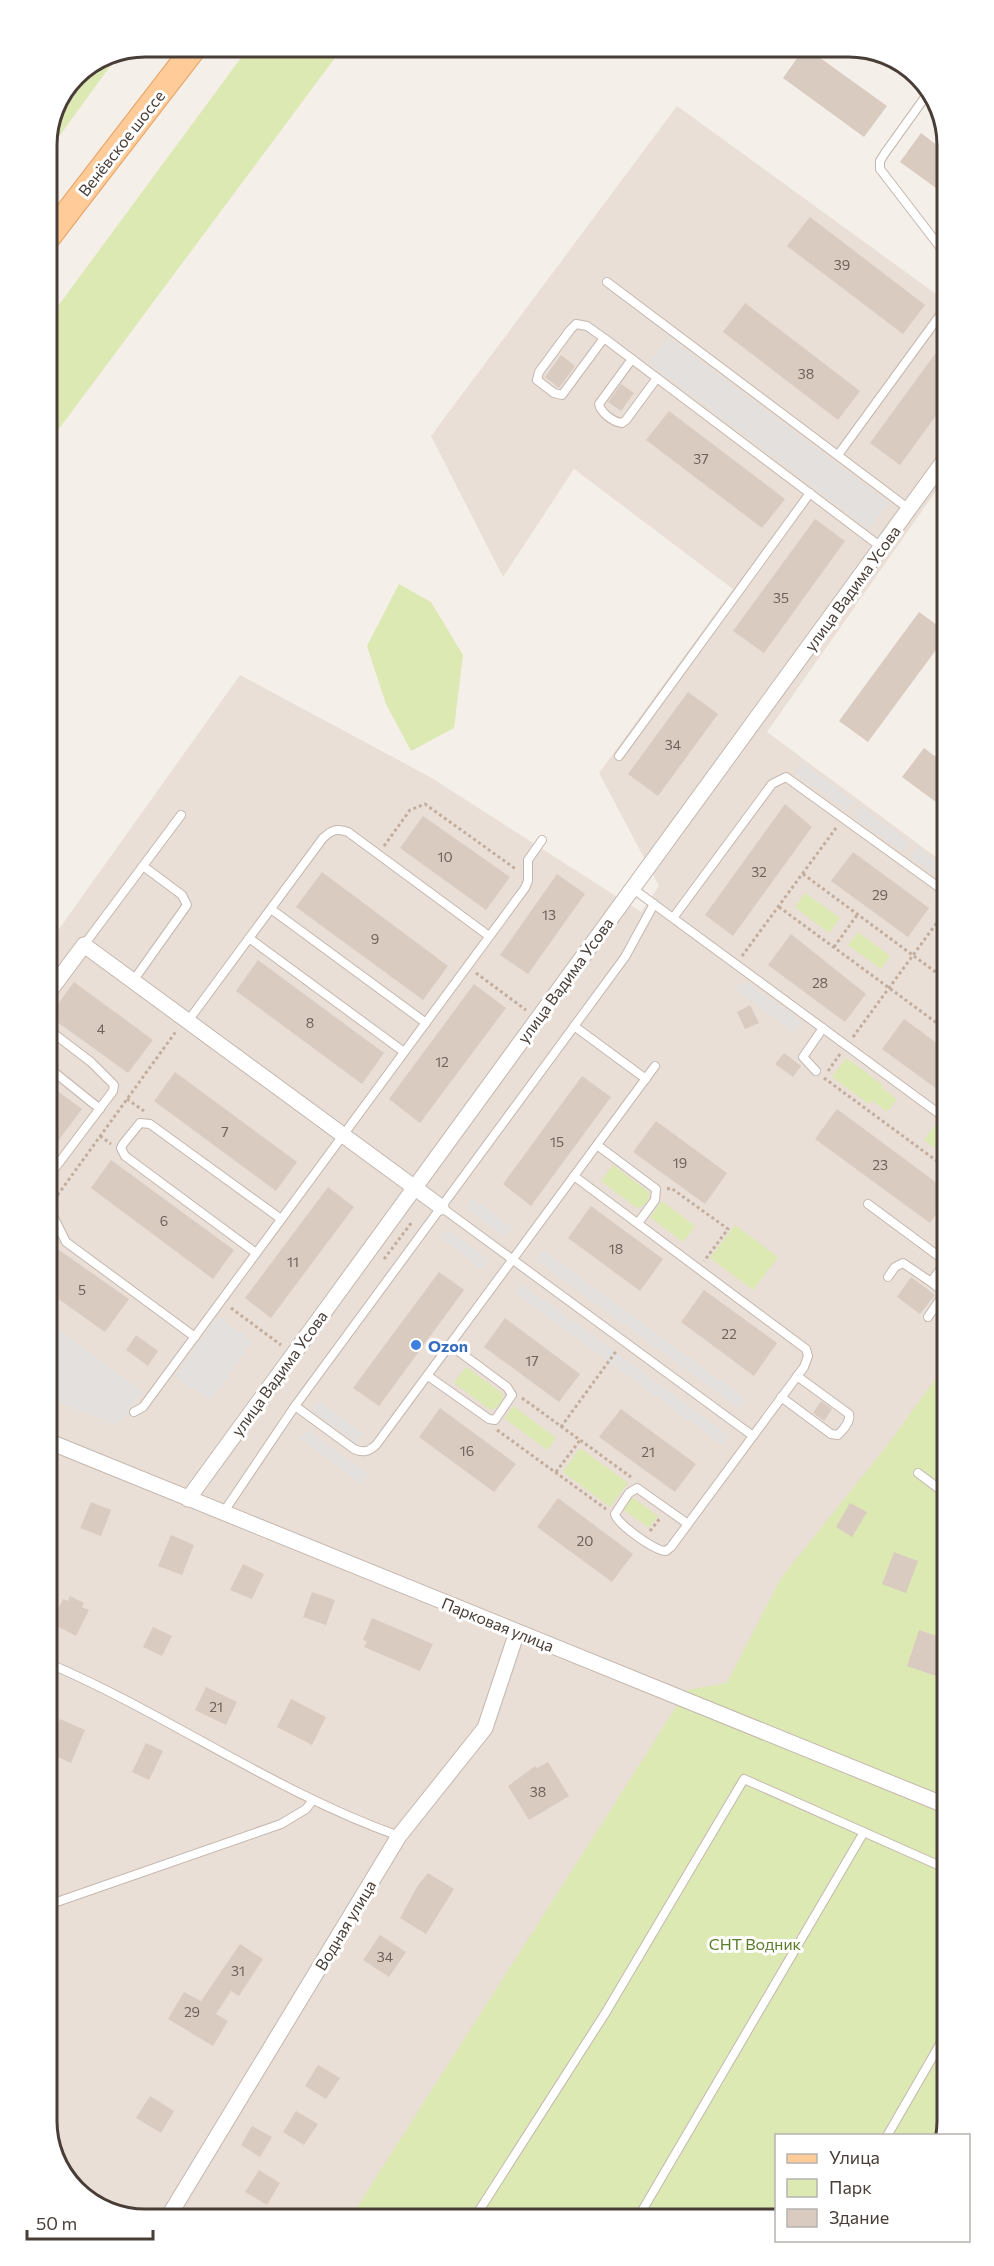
<svg xmlns="http://www.w3.org/2000/svg" width="994" height="2266" viewBox="0 0 994 2266" font-family="Commissioner,sans-serif">
<style>
.residential{fill:#e9dfd7}
.green{fill:#dce9b2}
.parking{fill:#e3e0de}
.building{fill:#dacbc1}
.lines{fill:none;stroke-linecap:round;stroke-linejoin:round}
.service-casing{stroke:#c4b7ae;stroke-width:10}
.minor-casing{stroke:#c4b7ae;stroke-width:17}
.primary-casing{stroke:#e6a466;stroke-width:26}
.path{stroke:#c3ad9c;stroke-width:3;stroke-dasharray:3 3;stroke-linecap:butt}
.service{stroke:#fff;stroke-width:8}
.minor{stroke:#fff;stroke-width:15}
.primary{stroke:#ffcb98;stroke-width:24}
.shop-dot{fill:#3f7fe0;stroke:#fff;stroke-width:2}
.labels{text-anchor:middle;dominant-baseline:central;stroke-width:6;stroke-linejoin:round;paint-order:stroke}
.number-label{font-size:14px;fill:#6d615a}
.street-label{font-size:16px;fill:#493e37;stroke:#fff}
.shop-label{font-size:16px;font-weight:bold;fill:#366cbe;stroke:#fff;text-anchor:start}
.park-label{font-size:16px;fill:#5a7c29;stroke:#fff}
.rim{fill:none;stroke:#493e37;stroke-width:3}
</style>
<rect width="100%" height="100%" fill="#f5efe9"/>
<polygon class="residential" points="677,106 943,299 943,481 767,732 944,863 947,2121 943,2135 776,2136 776,2215 138,2219 85,2199 52,2152 49,943 240,675 430,777 641,912 659,886 599,773 733,589 574,469 503,577 431,436"/>
<g class="green">
<polygon points="249,47 343,47 47,445 47,321"/>
<polygon points="116,58 47,153 47,139 76,75"/>
<polygon points="399,584 431,602 463,655 454,728 411,751 386,704 367,646"/>
<polygon points="805,893 840,918 829,933 795,907"/>
<polygon points="858,932 890,956 881,969 848,945"/>
<polygon points="846,1058 883,1085 882,1088 897,1099 887,1112 872,1100 869,1104 832,1077"/>
<polygon points="934,1126 945,1134 945,1155 924,1140"/>
<path d="M613 1165 649 1192C650 1201 646 1206 637 1208L601 1181Z"/>
<polygon points="662,1201 695,1226 683,1242 650,1217"/>
<polygon points="735,1225 778,1257 753,1290 710,1258"/>
<polygon points="946,1364 947,2121 943,2135 776,2136 776,2215 350,2218 687,1690 727,1683 781,1578 889,1443"/>
<path d="M466 1367 503 1394C503 1403 499 1407 491 1410L454 1383Z"/>
<polygon points="513,1406 556,1438 547,1450 504,1418"/>
<polygon points="580,1448 628,1483 610,1507 563,1472"/>
<polygon points="632,1497 658,1516 649,1528 623,1509"/>
</g>
<g class="parking">
<polygon points="668,337 889,503 869,529 649,363"/>
<polygon points="802,762 855,801 848,811 794,772"/>
<polygon points="861,806 910,842 903,852 853,816"/>
<polygon points="918,847 944,867 944,882 910,857"/>
<polygon points="744,980 801,1021 793,1032 737,990"/>
<polygon points="472,1198 511,1227 504,1236 466,1208"/>
<polygon points="447,1229 488,1259 482,1269 441,1238"/>
<polygon points="543,1250 747,1400 740,1409 536,1260"/>
<polygon points="521,1283 728,1435 721,1444 514,1292"/>
<polygon points="218,1316 252,1341 210,1401 175,1376"/>
<polygon points="50,1323 143,1392 118,1425 50,1399"/>
<polygon points="319,1401 363,1433 356,1443 312,1410"/>
<polygon points="307,1430 369,1475 362,1484 301,1439"/>
</g>
<g class="building">
<polygon points="805,47 887,106 864,137 783,78"/>
<polygon points="921,133 942,149 943,193 900,162"/>
<polygon points="810,217 925,305 903,334 787,246"/>
<polygon points="745,303 860,391 838,420 723,332"/>
<polygon points="943,343 943,406 900,465 870,443"/>
<polygon points="561,355 575,366 559,388 545,377"/>
<polygon points="621,384 634,393 621,411 608,402"/>
<polygon points="669,411 785,499 762,528 646,440"/>
<polygon points="815,519 845,541 764,653 733,631"/>
<polygon points="919,612 944,630 944,639 868,742 839,721"/>
<polygon points="688,692 718,714 658,796 628,774"/>
<polygon points="924,748 944,763 944,808 902,777"/>
<polygon points="785,804 812,827 733,936 705,915"/>
<polygon points="423,816 510,877 486,910 400,848"/>
<polygon points="853,852 929,908 908,937 831,881"/>
<polygon points="322,872 448,966 423,1000 296,907"/>
<polygon points="557,874 585,894 528,974 500,955"/>
<polygon points="791,934 866,994 845,1022 768,965"/>
<polygon points="258,960 384,1053 362,1084 236,991"/>
<polygon points="74,982 153,1040 128,1073 49,1016"/>
<polygon points="474,984 506,1008 420,1123 389,1099"/>
<polygon points="750,1005 759,1023 745,1029 737,1012"/>
<polygon points="904,1019 945,1049 945,1095 882,1049"/>
<polygon points="784,1053 801,1066 793,1077 775,1064"/>
<polygon points="175,1072 297,1162 276,1191 154,1101"/>
<polygon points="582,1076 611,1097 531,1206 503,1184"/>
<polygon points="49,1085 82,1109 49,1153"/>
<polygon points="837,1109 945,1189 945,1202 930,1223 815,1139"/>
<polygon points="656,1121 727,1173 705,1204 633,1152"/>
<polygon points="111,1160 234,1250 213,1279 91,1188"/>
<polygon points="328,1187 354,1207 271,1318 245,1298"/>
<polygon points="591,1206 663,1259 640,1291 568,1238"/>
<polygon points="49,1243 129,1299 105,1332 50,1293"/>
<polygon points="439,1272 464,1290 379,1406 353,1388"/>
<polygon points="911,1277 935,1295 920,1314 897,1297"/>
<polygon points="704,1290 777,1343 754,1376 681,1322"/>
<polygon points="505,1318 580,1374 559,1402 484,1347"/>
<polygon points="136,1335 158,1351 148,1366 126,1350"/>
<polygon points="821,1401 832,1409 824,1421 813,1413"/>
<polygon points="440,1408 516,1464 494,1492 419,1437"/>
<polygon points="621,1409 696,1464 675,1492 599,1437"/>
<polygon points="558,1498 633,1554 612,1582 537,1527"/>
<polygon points="91,1502 111,1510 101,1536 80,1528"/>
<polygon points="850,1503 867,1512 852,1537 836,1527"/>
<polygon points="171,1535 194,1545 182,1575 158,1566"/>
<polygon points="894,1552 918,1561 906,1593 882,1584"/>
<polygon points="243,1564 264,1574 252,1599 230,1590"/>
<polygon points="312,1592 335,1600 326,1625 303,1617"/>
<polygon points="70,1596 84,1603 82,1607 89,1610 76,1636 51,1623 63,1599 68,1601"/>
<polygon points="372,1618 433,1644 420,1671 364,1647 367,1642 363,1640"/>
<polygon points="153,1627 172,1636 162,1656 143,1647"/>
<polygon points="919,1630 946,1639 936,1676 907,1666"/>
<polygon points="206,1687 237,1702 226,1725 195,1710"/>
<polygon points="291,1699 326,1717 312,1745 277,1727"/>
<polygon points="60,1719 85,1730 71,1763 51,1754 51,1742"/>
<polygon points="146,1743 163,1751 149,1780 132,1772"/>
<polygon points="548,1762 569,1796 529,1820 508,1786 535,1766 537,1768"/>
<polygon points="428,1873 454,1889 426,1934 400,1918 418,1885"/>
<polygon points="380,1935 406,1952 389,1977 363,1960"/>
<polygon points="240,1944 263,1959 239,1996 231,1991 216,2014 228,2021 213,2046 168,2019 184,1992 201,2001"/>
<polygon points="318,2065 340,2078 326,2099 305,2086"/>
<polygon points="150,2096 174,2111 161,2133 136,2118"/>
<polygon points="296,2111 318,2124 304,2145 283,2132"/>
<polygon points="252,2126 272,2137 260,2157 241,2145"/>
<polygon points="259,2170 280,2183 267,2205 245,2192"/>
</g>
<g class="lines">
<defs>
<g id="service">
<polyline points="928,93 885,153 880,161 880,169 943,251"/>
<polyline points="607,282 909,509"/>
<polyline points="604,338 562,395 554,393 537,380 539,372 570,330 576,324 587,326 604,338 881,547"/>
<path d="M632 359 599 404C601 413 613 422 622 423L626 420 657 378"/>
<polyline points="838,455 943,311"/>
<polyline points="619,756 810,493"/>
<polyline points="632,888 945,1118"/>
<polyline points="271,909 426,1023"/>
<polyline points="673,918 772,784 786,777 944,891"/>
<polyline points="249,938 404,1052"/>
<polyline points="84,945 181,815"/>
<polyline points="133,981 187,905 182,895 143,866"/>
<path d="M188 1021 323 838C332 830 336 828 348 832L489 936"/>
<polyline points="574,1026 646,1079"/>
<polyline points="49,1030 91,1062 114,1085 113,1091 49,1176"/>
<polyline points="49,1068 100,1109"/>
<polyline points="816,1071 803,1057 823,1028"/>
<polyline points="597,1145 656,1189 655,1200 638,1223"/>
<path d="M574 1176 806 1349 808 1356 804 1367 671 1547 666 1551C655 1551 617 1524 615 1514L629 1493 637 1488 688 1524"/>
<polyline points="868,1204 945,1261"/>
<polyline points="441,1207 753,1436"/>
<polyline points="49,1208 66,1242 195,1337"/>
<polyline points="256,1253 125,1156 121,1148 123,1144 140,1123 150,1124 281,1219"/>
<polyline points="888,1277 895,1267 903,1263 931,1282 945,1263"/>
<polyline points="928,1317 943,1295 940,1289 931,1282"/>
<polyline points="428,1376 489,1419 495,1420 512,1395 507,1387 450,1345"/>
<path d="M781 1397 831 1434 838 1435C843 1430 851 1422 849 1414L797 1376"/>
<path d="M295 1406 354 1449C363 1453 368 1452 376 1445L655 1066"/>
<polyline points="134,1412 143,1407 525,888 528,881 528,860 542,840"/>
<polyline points="918,1473 946,1494"/>
<polyline points="223,1513 295,1406 625,957 654,904"/>
<path d="M50 1664C169 1715 277 1793 399 1836"/>
<polyline points="51,1904 281,1824 306,1809 313,1800"/>
<polyline points="887,2136 947,2032"/>
<polyline points="639,2216 864,1832"/>
<polyline points="475,2217 606,2012 744,1779 947,1869"/>
</g>
<g id="minor">
<polyline points="49,992 84,945 441,1207"/>
<polyline points="50,1442 947,1806"/>
<polyline points="188,1499 943,462"/>
<polyline points="167,2219 399,1836 485,1728 517,1632"/>
</g>
<polyline id="primary" points="47,239 195,47"/>
</defs>
<use href="#service" class="service-casing"/>
<use href="#minor" class="minor-casing"/>
<use href="#primary" class="primary-casing"/>
<g class="path">
<polyline points="384,846 410,810 425,804 517,870"/>
<polyline points="803,874 945,979"/>
<polyline points="779,907 945,1029"/>
<polyline points="834,947 857,915"/>
<polyline points="742,956 836,828"/>
<polyline points="476,973 526,1010"/>
<polyline points="853,1037 944,913"/>
<polyline points="828,1071 840,1054"/>
<polyline points="824,1078 945,1167"/>
<polyline points="127,1099 144,1111"/>
<polyline points="100,1136 111,1144"/>
<polyline points="667,1189 671,1188 728,1229 704,1261"/>
<polyline points="54,1200 177,1030"/>
<polyline points="384,1259 412,1222"/>
<polyline points="231,1308 281,1345"/>
<polyline points="522,1398 631,1477"/>
<polyline points="561,1427 617,1350"/>
<polyline points="497,1430 606,1509"/>
<polyline points="556,1472 580,1440"/>
<polyline points="650,1531 661,1517"/>
</g>
<use href="#service" class="service"/>
<use href="#minor" class="minor"/>
<use href="#primary" class="primary"/>
</g>
<circle class="shop-dot" cx="416" cy="1345" r="6"/>
<g class="labels">
<g class="number-label">
<text x="842" y="264">39</text>
<text x="806" y="373">38</text>
<text x="701" y="458">37</text>
<text x="781" y="597">35</text>
<text x="673" y="744">34</text>
<text x="445" y="856">10</text>
<text x="759" y="871">32</text>
<text x="880" y="894">29</text>
<text x="549" y="914">13</text>
<text x="375" y="938">9</text>
<text x="820" y="982">28</text>
<text x="310" y="1022">8</text>
<text x="101" y="1028">4</text>
<text x="442" y="1061">12</text>
<text x="225" y="1131">7</text>
<text x="557" y="1141">15</text>
<text x="680" y="1162">19</text>
<text x="880" y="1164">23</text>
<text x="164" y="1220">6</text>
<text x="616" y="1248">18</text>
<text x="293" y="1261">11</text>
<text x="82" y="1289">5</text>
<text x="729" y="1333">22</text>
<text x="532" y="1360">17</text>
<text x="467" y="1450">16</text>
<text x="648" y="1451">21</text>
<text x="585" y="1540">20</text>
<text x="216" y="1706">21</text>
<text x="538" y="1791">38</text>
<text x="385" y="1956">34</text>
<text x="238" y="1970">31</text>
<text x="192" y="2011">29</text>
</g>
<g class="street-label">
<text transform="translate(121 143) rotate(-52)">Венёвское шоссе</text>
<text transform="translate(852 588) rotate(-54)">улица Вадима Усова</text>
<text transform="translate(565 980) rotate(-54)">улица Вадима Усова</text>
<text transform="translate(279 1373) rotate(-54)">улица Вадима Усова</text>
<text transform="translate(498 1624) rotate(22)">Парковая улица</text>
<text transform="translate(345 1925) rotate(-59)">Водная улица</text>
</g>
<g class="shop-label">
<text x="428" y="1345">Ozon</text>
</g>
<g class="park-label">
<text x="755" y="1943">СНТ Водник</text>
</g>
</g>
<path d="M0 0H994V2266H0ZM145 57H849A88 88 0 0 1 937 145V2121A88 88 0 0 1 849 2209H145A88 88 0 0 1 57 2121V145A88 88 0 0 1 145 57Z" fill="#fff" fill-rule="evenodd"/>
<path class="rim" d="M145 57H849A88 88 0 0 1 937 145V2121A88 88 0 0 1 849 2209H145A88 88 0 0 1 57 2121V145A88 88 0 0 1 145 57Z"/>
<rect x="775" y="2134" width="195" height="108" fill="#ffffff" stroke="#b6b2af" stroke-width="1.5"/>
<rect x="787" y="2154" width="30" height="9" fill="#ffcb98" stroke="#b6b2af" stroke-width="1.5"/>
<text x="829" y="2164" font-size="18" fill="#493e37">Улица</text>
<rect x="787" y="2179" width="30" height="18" fill="#dce9b2" stroke="#b6b2af" stroke-width="1.5"/>
<text x="829" y="2194" font-size="18" fill="#493e37">Парк</text>
<rect x="787" y="2209" width="30" height="18" fill="#dacbc1" stroke="#b6b2af" stroke-width="1.5"/>
<text x="829" y="2224" font-size="18" fill="#493e37">Здание</text>
<path d="M27 2230v9h126v-9" fill="none" stroke="#493e37" stroke-width="3"/>
<text x="36" y="2230" font-size="18" fill="#493e37" stroke="#ffffff" stroke-width="4.5" paint-order="stroke">50 m</text>
</svg>
